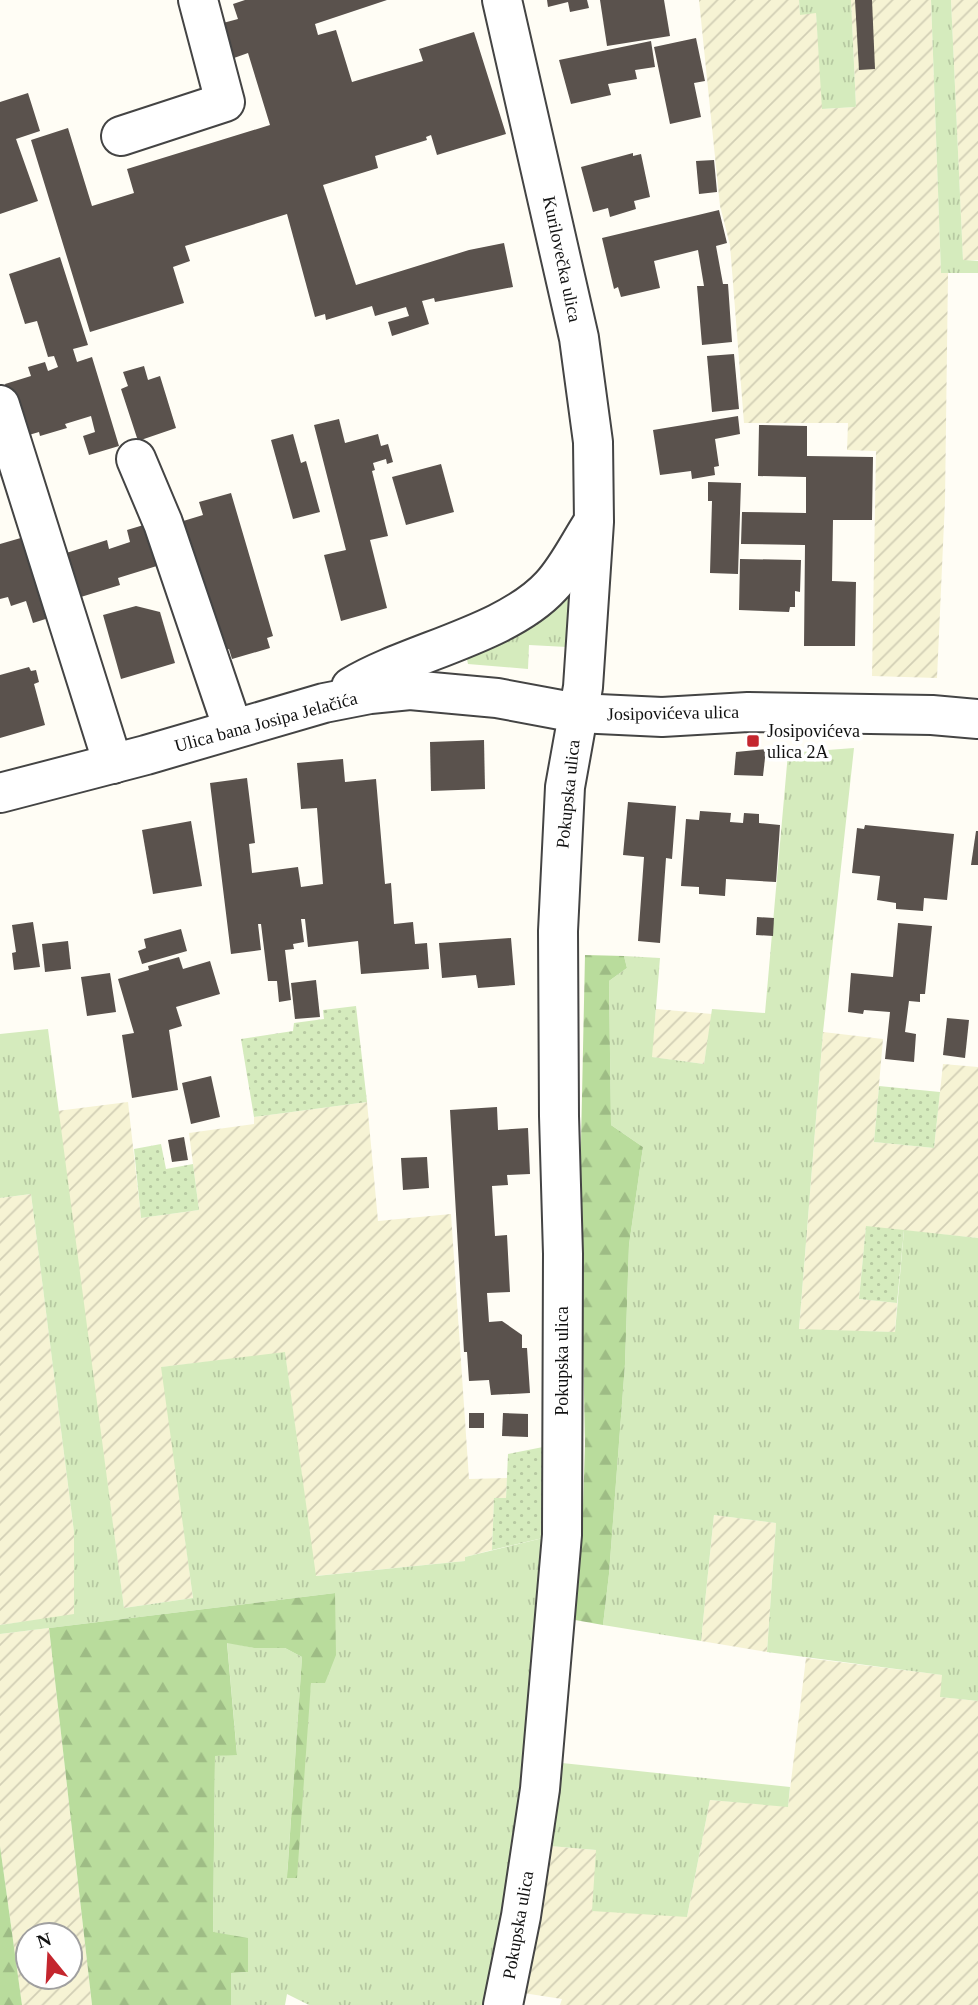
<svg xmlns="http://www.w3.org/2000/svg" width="978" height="2005" viewBox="0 0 978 2005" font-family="'Times New Roman',serif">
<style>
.farmland{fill:url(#farmland-furrows);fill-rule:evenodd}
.grass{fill:url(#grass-tufts)}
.forest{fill:url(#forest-firs)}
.garden{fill:url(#garden-dots)}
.building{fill:#5a524d}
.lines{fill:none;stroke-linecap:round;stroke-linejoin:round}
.minor-casing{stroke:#444;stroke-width:42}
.minor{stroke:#fff;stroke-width:38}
.poi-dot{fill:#c4262e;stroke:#fff;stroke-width:2.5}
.labels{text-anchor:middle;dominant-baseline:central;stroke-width:7;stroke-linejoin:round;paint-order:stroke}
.street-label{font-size:18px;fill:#111;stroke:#fff}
.poi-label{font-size:18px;fill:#111;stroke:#fff;text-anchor:start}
</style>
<defs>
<pattern id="farmland-furrows" width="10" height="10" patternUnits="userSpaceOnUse" patternTransform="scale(1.75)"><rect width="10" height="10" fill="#f6f3d4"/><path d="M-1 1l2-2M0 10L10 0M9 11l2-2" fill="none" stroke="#d2cfb5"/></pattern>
<pattern id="grass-tufts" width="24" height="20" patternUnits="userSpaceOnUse" patternTransform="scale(1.75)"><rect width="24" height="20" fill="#d5ebbd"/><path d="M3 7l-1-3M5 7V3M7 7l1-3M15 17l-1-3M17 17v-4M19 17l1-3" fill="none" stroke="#b6c8a1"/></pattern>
<pattern id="forest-firs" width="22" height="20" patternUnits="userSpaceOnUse" patternTransform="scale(1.75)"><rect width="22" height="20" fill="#b9dc9c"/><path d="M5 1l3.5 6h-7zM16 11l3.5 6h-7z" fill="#9ebc85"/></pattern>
<pattern id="garden-dots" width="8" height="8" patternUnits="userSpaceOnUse" patternTransform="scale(1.75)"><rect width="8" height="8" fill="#d5ebbd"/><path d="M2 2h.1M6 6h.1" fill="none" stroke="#b6c8a1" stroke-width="1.8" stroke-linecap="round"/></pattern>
</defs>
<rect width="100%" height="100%" fill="#fffdf5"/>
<g class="farmland">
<polygon points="699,0 799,0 800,14 816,12 823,109 856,107 851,0 931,0 941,273 948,273 945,501 937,678 872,676 876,451 847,450 848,423 744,423 730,245 720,206"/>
<polygon points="951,0 978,0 978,260 963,261"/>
<polygon points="656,1009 712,1014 704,1064 651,1057"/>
<polygon points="823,1032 883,1039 874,1142 934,1148 943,1064 978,1067 978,1238 866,1227 859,1299 897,1303 895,1332 799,1330"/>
<polygon points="128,1102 141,1218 199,1210 189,1133 254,1124 254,1117 367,1102 378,1221 451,1214 469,1479 507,1478 506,1498 494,1499 492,1550 465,1557 465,1561 315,1576 285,1353 162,1367 193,1598 124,1608 57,1111"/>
<polygon points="31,1194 74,1532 74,1615 0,1625 0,1198"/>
<polygon points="714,1515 776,1523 767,1652 701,1641"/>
<path d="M49 1628 92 2005H22L0 1846V1634ZM28 1935H70V1977H28Z"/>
<polygon points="806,1658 943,1675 941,1697 978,1701 978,2005 560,2005 562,1999 523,1993 550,1846 596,1850 687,1917 710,1800 788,1806"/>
</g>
<g class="grass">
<polygon points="799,0 851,0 856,107 822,109 816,13 800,15"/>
<polygon points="931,0 951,0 963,260 978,261 978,273 941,273"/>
<polygon points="574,586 567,647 529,645 528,669 468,664 465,650"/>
<polygon points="854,748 823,1032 799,1329 895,1332 904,1230 978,1238 978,1701 940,1697 942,1675 767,1652 776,1523 714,1515 701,1641 603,1625 609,1574 625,1364 629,1245 643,1147 611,1125 609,981 627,968 624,956 660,958 652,1057 704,1064 712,1009 765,1013 788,753"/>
<polygon points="48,1029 124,1608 193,1598 161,1367 285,1352 316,1576 465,1561 465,1557 547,1537 538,1662 514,1843 485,2005 309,2005 287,1994 285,2005 231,2005 231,1973 248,1972 248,1939 213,1933 215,1756 237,1754 227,1642 254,1648 285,1648 302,1657 287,1877 311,1683 335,1593 0,1634 0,1625 74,1614 74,1532 31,1194 0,1198 0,1034"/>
<polygon points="562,1763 790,1787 788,1807 710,1800 687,1917 592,1911 596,1850 550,1846"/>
</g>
<g class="forest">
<polygon points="585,955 624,956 627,968 609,981 611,1125 643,1147 629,1245 625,1364 609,1574 603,1625 575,1620 582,1538 585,1444 580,1190"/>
<polygon points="335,1593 336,1655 325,1683 311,1683 297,1878 287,1878 302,1657 285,1648 254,1648 227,1643 237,1755 215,1756 213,1932 248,1938 248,1972 231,1973 231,2005 92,2005 49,1628"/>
<polygon points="0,1846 22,2005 0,2005"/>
</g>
<g class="garden">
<polygon points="356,1006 367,1102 254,1117 241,1039 293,1031 294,1023 324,1019 323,1010"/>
<polygon points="879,1086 940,1092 934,1148 874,1142"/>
<polygon points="161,1144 166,1169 193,1164 199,1210 141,1218 134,1149"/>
<polygon points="866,1226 904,1230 897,1303 859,1299"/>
<polygon points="548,1446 547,1537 492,1550 494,1498 506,1498 508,1454"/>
</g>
<g class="building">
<polygon points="245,0 387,0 315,24 318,35 336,30 352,82 423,61 419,49 474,32 506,134 437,155 431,135 426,137 427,140 375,156 378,168 323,185 356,285 469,250 504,243 513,287 435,302 434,298 422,301 429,324 392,336 388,322 409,316 406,307 375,316 372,306 326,320 325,314 315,317 287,214 185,246 190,261 173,267 184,303 90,332 31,140 68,128 92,206 134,193 127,169 270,125 248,53 234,58 223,23 238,19 233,4"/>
<polygon points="547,0 587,0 589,8 570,12 568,2 548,7"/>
<polygon points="600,0 664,0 670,36 607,46"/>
<polygon points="855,0 872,0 875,69 859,70"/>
<polygon points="696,38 705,81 694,83 701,117 670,124 654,47"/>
<polygon points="651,41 655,67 635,70 637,79 608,84 611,95 571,104 559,60"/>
<polygon points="28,93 40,131 16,139 38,201 0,214 0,102"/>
<polygon points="633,153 633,156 641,154 650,197 634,201 636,209 610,217 608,208 593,212 581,167"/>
<polygon points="714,160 717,192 699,194 696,161"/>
<polygon points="719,210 727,243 716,246 723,284 728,284 732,342 702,345 697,286 704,286 698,250 654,261 660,288 621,297 618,287 614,289 602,238"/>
<polygon points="60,257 88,345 73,349 77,362 92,357 119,446 89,455 83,436 95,432 91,416 65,424 67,428 40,436 39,432 22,437 5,384 31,376 28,367 45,362 48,371 58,367 54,356 48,357 37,321 25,324 9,274"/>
<polygon points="734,354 739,409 712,412 707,356"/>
<polygon points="144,366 148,380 160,376 176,428 138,441 121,389 128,386 123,372"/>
<polygon points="738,416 740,434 715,439 719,466 714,467 715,475 692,479 691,471 660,475 653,430"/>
<polygon points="339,419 345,443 378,434 381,446 388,444 393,462 387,464 386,459 373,463 375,470 372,471 388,536 370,540 387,608 341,621 324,555 346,550 314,425"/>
<polygon points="759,425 807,426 807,456 873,457 872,520 833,520 832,581 856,582 855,646 804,646 805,545 741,544 742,512 806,513 806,477 758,476"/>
<polygon points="293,434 301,463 306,461 320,512 293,519 271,440"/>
<polygon points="441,464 454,512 406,525 392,477"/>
<polygon points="708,482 741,483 738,574 710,573 712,501 708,501"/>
<polygon points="231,493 273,636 267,638 270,648 232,659 229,649 224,651 180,522 203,515 199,502"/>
<polygon points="147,524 160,565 118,578 120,585 71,600 57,556 107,540 109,549 130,542 127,530"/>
<polygon points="31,535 55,616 33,623 26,601 11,606 8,597 0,599 0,544"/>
<polygon points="740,559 801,560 800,592 795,591 795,607 790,607 789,612 739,610"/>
<polygon points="136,606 160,612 175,663 121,679 103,615"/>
<polygon points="29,667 31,671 36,670 39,682 34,684 45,725 0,738 0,675"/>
<polygon points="484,740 485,789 431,791 430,742"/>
<polygon points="766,749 763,776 734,775 736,752"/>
<polygon points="343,759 345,782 376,779 385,884 391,883 394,924 413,922 415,944 427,943 429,969 361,974 358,941 308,947 305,919 301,919 304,942 293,944 294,949 285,950 291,1000 279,1002 277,981 268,981 261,924 258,924 261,950 231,954 210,783 247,778 255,843 249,844 252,873 298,867 301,887 323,884 317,808 301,809 297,763"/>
<polygon points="628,802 676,806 672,859 666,858 660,943 638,941 644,857 623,855"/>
<polygon points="700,811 731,813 730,822 743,823 744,813 759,814 759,823 780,825 776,882 726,879 725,896 699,894 699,887 681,886 686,819 699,820"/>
<polygon points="191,821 202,886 153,894 142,830"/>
<polygon points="865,825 954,834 947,900 924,898 923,911 896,909 896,903 877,900 880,876 852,873 857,828 864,829"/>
<polygon points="976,831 978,831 978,865 971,865"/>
<polygon points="757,917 774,918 773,936 756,935"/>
<polygon points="33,922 40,967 14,970 12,953 16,952 12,925"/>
<polygon points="898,923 932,926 925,994 920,994 920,1002 909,1001 905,1032 916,1034 914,1062 885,1059 890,1012 864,1010 863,1014 848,1012 851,973 893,977"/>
<polygon points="181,929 187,951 142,964 138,951 146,948 144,939"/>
<polygon points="511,938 515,985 478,988 476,975 442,978 439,943"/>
<polygon points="68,941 71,969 45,972 42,944"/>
<polygon points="179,957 183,969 210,961 220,994 176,1007 182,1026 169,1030 178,1090 132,1098 122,1035 134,1033 118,979 149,970 148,966"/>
<polygon points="110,973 116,1012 87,1016 81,977"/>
<polygon points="316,980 320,1017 295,1019 291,983"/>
<polygon points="947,1018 969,1020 965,1058 943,1055"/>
<polygon points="211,1076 220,1117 191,1124 182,1083"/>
<polygon points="497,1107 498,1130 528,1128 530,1174 507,1175 508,1185 492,1186 495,1236 507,1235 510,1292 487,1293 489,1322 502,1321 522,1335 522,1348 527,1348 530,1393 491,1395 489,1380 469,1381 467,1352 464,1352 450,1110"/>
<polygon points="184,1137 188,1160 172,1162 168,1140"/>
<polygon points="427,1157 429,1188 403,1190 401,1158"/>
<rect x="469" y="1413" width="15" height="15"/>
<polygon points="503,1413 528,1414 528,1437 502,1436"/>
</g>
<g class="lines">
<defs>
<g id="minor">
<polyline points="502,0 579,338 593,442 594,522 583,687 565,787 558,931 559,1116 563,1254 562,1535 540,1789 521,1916 503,2005"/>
<polyline points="121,136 225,102 198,0"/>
<polyline points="0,405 113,764"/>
<polyline points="136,459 163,523 233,729"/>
<path d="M351 687C409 652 506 635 551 586 567 569 579 544 592 524"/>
<polyline points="0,793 146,755 324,703 370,694 410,690 497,698 577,713 662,717 748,712 932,715 978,719"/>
</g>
</defs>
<use href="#minor" class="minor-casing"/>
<use href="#minor" class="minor"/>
</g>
<rect class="poi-dot" x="746" y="734" width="14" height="14" rx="3.5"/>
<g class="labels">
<g class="street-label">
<text transform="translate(562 259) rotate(78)">Kurilovečka ulica</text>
<text transform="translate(673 713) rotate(-1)">Josipovićeva ulica</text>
<text transform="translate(266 722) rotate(-15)">Ulica bana Josipa Jelačića</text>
<text transform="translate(568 794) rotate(-84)">Pokupska ulica</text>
<text transform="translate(562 1361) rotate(-90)">Pokupska ulica</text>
<text transform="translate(518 1925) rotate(-80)">Pokupska ulica</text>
</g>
<g class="poi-label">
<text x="767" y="731">Josipovićeva<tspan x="767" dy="21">ulica 2A</tspan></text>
</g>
</g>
<g transform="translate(49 1956) rotate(342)"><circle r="33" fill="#ffffff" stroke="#a0a0a0" stroke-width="2"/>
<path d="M0-5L12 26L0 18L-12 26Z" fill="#c4262e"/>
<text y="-10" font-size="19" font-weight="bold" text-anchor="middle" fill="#111111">N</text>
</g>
</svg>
